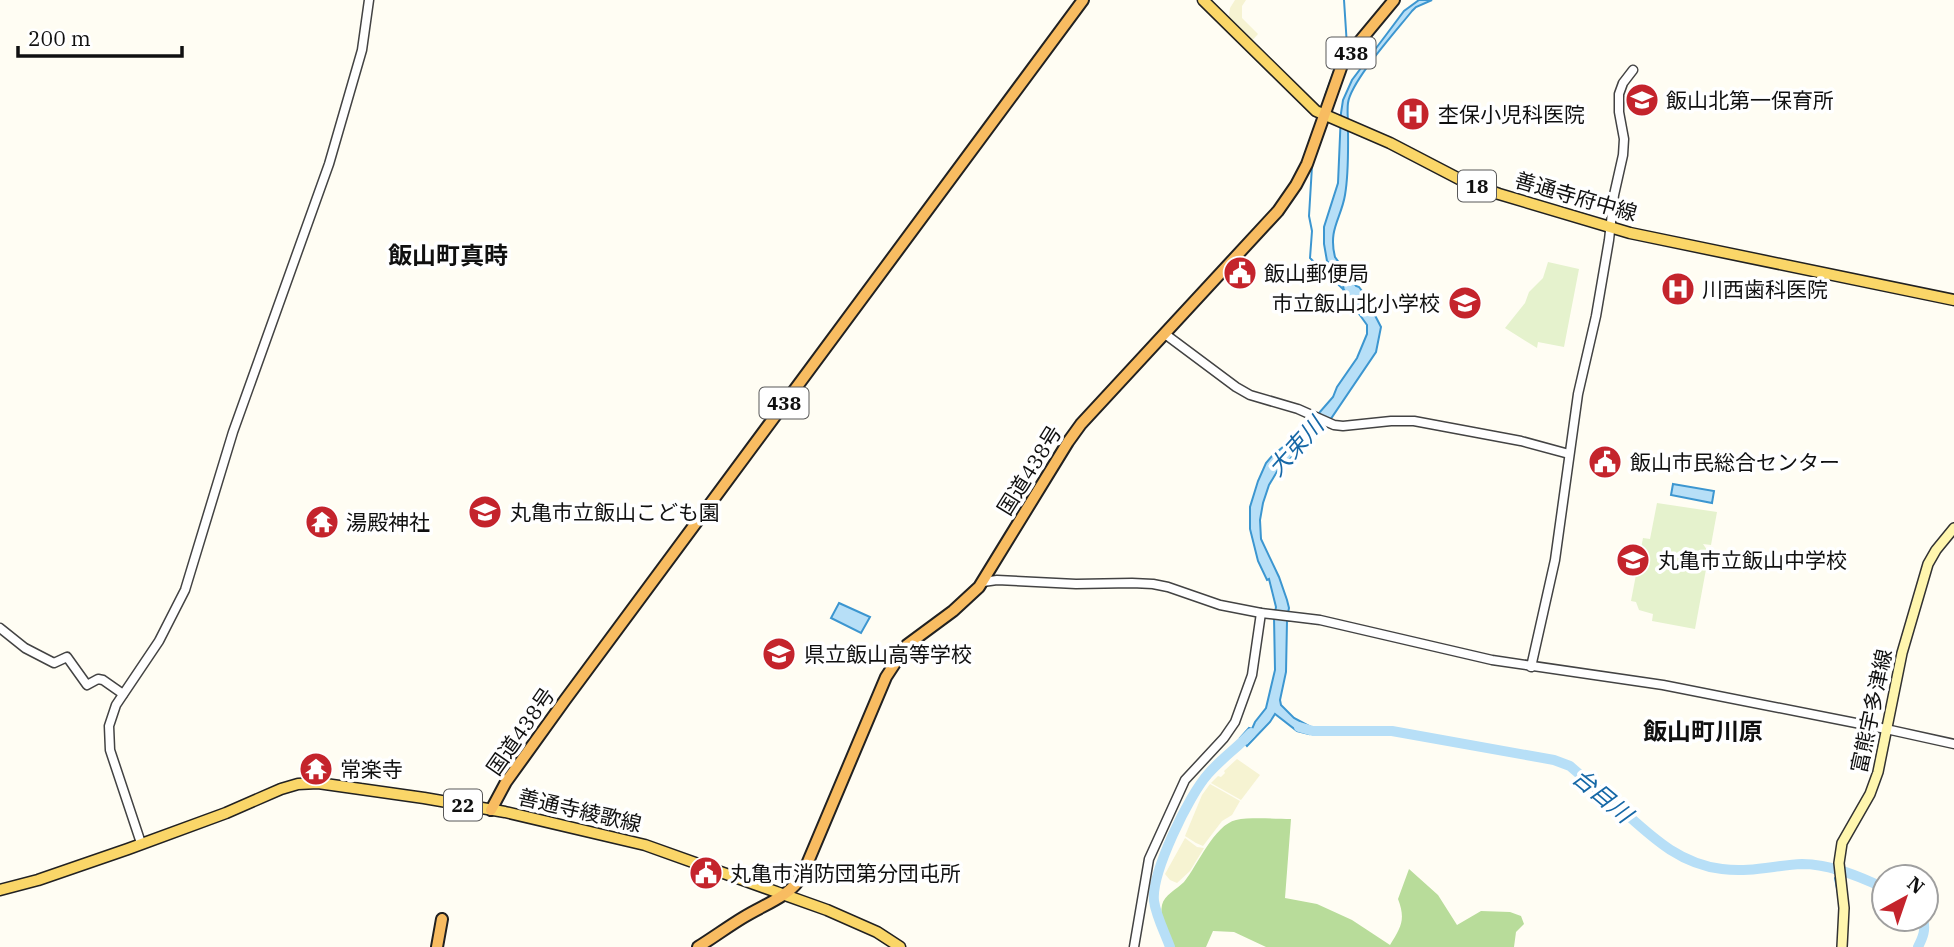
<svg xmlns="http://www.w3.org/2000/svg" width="1954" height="947" viewBox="0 0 1954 947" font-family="'IBM Plex Serif','Noto Sans JP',serif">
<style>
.farmland{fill:#f6f3d2}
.forest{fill:#b8dc9a}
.pitch{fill:#e5f2cd}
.water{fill:#b7dff7;stroke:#3c96d0;stroke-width:2}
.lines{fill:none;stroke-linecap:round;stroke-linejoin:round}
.stream{stroke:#3c96d0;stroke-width:2}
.river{stroke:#b7dff7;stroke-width:10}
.tertiary-casing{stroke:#434343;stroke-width:11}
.secondary-casing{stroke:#323232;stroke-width:12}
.primary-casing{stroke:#212121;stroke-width:13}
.trunk-casing{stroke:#212121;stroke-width:14}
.tertiary{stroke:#fff;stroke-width:8}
.secondary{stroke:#fff6ae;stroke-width:9}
.primary{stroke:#fad668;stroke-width:10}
.trunk{stroke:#f8bc61;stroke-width:10}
.labels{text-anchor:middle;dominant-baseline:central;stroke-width:7;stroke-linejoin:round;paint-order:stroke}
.shield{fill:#fff;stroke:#585858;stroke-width:2}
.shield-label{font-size:19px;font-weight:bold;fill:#101010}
.poi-label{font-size:21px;fill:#101010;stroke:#fff;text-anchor:start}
.street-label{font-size:21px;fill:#101010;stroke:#fff}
.water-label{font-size:23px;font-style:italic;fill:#1567a6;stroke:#fff}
.quarter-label{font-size:24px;font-weight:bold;fill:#101010;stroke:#fff}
</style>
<rect width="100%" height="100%" fill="#fffdf3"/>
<g class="farmland">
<polygon points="1235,0 1246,0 1242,6 1242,18 1258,34 1250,43 1228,22 1230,8"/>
<polygon points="1237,759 1260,775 1241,800 1211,783 1218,776 1221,777 1225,773 1224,771"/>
<polygon points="1210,784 1240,801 1232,815 1222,821 1203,846 1196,843 1185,836 1202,795"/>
<polygon points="1185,838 1197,847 1204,848 1190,871 1177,883 1170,880 1165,874"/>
</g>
<path class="forest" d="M1291 819 1285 898 1317 904 1352 920 1390 945C1401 927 1406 920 1398 899L1409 869 1438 895 1457 925 1481 911 1510 912 1521 916 1524 924 1516 932 1514 947H1266L1234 932 1213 931 1206 947H1172C1167 934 1159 920 1162 905 1164 895 1177 889 1184 882 1198 865 1214 825 1236 820 1250 817 1276 819 1291 819Z"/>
<g class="pitch">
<polygon points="1548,262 1579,269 1564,347 1538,342 1537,348 1505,328 1525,303 1529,292 1543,278"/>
<polygon points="1657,503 1717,512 1711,545 1703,544 1709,553 1695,629 1652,621 1653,614 1639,610 1636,602 1631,601 1643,538 1650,539"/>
</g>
<g class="water">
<path d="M1419 0H1432L1416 7 1412 11C1397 30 1351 81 1348 103 1347 110 1348 118 1348 125 1348 148 1349 172 1345 195 1341 219 1328 229 1335 257L1356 286 1359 287 1365 295 1369 293 1367 300 1381 327 1376 352 1326 426 1278 470 1269 485 1263 503 1260 520 1261 539 1279 577 1287 600 1289 608 1287 618 1292 619V621H1287L1286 672 1280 700 1281 705 1294 718 1311 727 1309 734 1297 731 1275 714 1270 722 1247 746 1240 738 1249 728 1252 729 1255 722 1266 708 1275 670 1274 617 1276 607 1269 579 1267 580 1258 561 1250 529V507L1258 481 1266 463 1272 456 1306 428 1333 397 1337 387 1357 358 1367 334V325L1344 293 1342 275 1327 261 1324 244V227L1338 183 1341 113 1343 100 1352 80 1386 35 1404 11Z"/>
<polygon points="1673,484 1714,491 1712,503 1671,495"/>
<polygon points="839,603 870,617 861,633 831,618"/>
</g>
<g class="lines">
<g class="stream">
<polyline points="1325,96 1337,62 1347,46 1344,0"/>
<polyline points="1312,166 1309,216 1312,231 1310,258 1313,261"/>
<polyline points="1319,266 1345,291"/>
<polyline points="1833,869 1834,873"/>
<polyline points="1835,878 1840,904"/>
</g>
<g class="river">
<path d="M1299 727 1313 731H1392L1554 760 1570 766C1587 781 1605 796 1623 811 1653 838 1680 864 1722 869 1750 873 1776 865 1802 864 1830 864 1859 876 1884 888"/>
<path d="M1170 947C1165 933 1156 916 1154 901 1151 873 1189 795 1208 774 1221 759 1237 748 1251 733"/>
<path d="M1918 947C1923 937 1926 930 1923 919"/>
</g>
<defs>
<g id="tertiary">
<polyline points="1165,334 1236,387 1250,395 1298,409 1334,425 1343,426 1391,421 1414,421 1521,441 1569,454"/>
<polyline points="983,582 997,580 1076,584 1132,583 1153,584 1168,587 1220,605 1261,613 1320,620 1492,660 1663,685 1886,729 1954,744"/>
<polyline points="0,628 25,648 54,663 67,657 87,685 98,679 103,680 123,694"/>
<polyline points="1531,667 1555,560 1578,394 1596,316 1609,240 1614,195 1623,155 1624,139 1619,112 1619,94 1623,83 1633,70"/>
<polyline points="141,843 110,750 109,726 116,705 159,641 185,590 233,432 329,164 362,50 369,0"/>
<polyline points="1134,947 1149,859 1185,780 1224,738 1235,722 1252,675 1261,613"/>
</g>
<polyline id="secondary" points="1842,947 1844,908 1839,863 1842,843 1870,794 1878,772 1902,653 1928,564 1936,550 1954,528"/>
<g id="primary">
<polyline points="1203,0 1316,111 1390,143 1465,182 1499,194 1630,233 1954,300"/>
<polyline points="0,890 38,880 128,849 226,813 281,789 298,784 318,783 424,798 505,812 645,845 827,910 877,932 900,947"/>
</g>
<g id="trunk">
<polyline points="491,810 506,782 565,700 1083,0"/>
<polyline points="437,947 442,919"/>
<path d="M698 947C714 937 729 926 744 917 765 904 789 897 802 876L886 677 907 645 953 611 979 587 1068 442 1081 424 1278 211 1296 185 1307 164 1342 65 1355 47 1394 0"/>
</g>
</defs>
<use href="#tertiary" class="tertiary-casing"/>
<use href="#secondary" class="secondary-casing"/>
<use href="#primary" class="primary-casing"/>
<use href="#trunk" class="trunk-casing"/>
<use href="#tertiary" class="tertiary"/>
<use href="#secondary" class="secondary"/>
<use href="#primary" class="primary"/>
<use href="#trunk" class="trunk"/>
</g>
<defs>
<symbol id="school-disc" viewBox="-11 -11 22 22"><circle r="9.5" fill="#c4242c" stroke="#fff"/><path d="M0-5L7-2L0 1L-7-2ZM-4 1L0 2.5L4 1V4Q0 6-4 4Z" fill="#fff"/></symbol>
<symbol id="hospital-disc" viewBox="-11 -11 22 22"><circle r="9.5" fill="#c4242c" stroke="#fff"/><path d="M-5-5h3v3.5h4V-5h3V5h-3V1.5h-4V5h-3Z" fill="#fff"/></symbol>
<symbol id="civic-disc" viewBox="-11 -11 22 22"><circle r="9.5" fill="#c4242c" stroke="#fff"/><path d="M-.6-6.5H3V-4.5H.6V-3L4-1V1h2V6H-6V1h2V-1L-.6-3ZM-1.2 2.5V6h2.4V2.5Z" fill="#fff"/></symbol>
<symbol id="temple-disc" viewBox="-11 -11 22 22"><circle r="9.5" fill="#c4242c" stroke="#fff"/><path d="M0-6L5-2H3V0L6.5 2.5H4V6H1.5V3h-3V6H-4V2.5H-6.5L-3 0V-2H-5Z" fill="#fff"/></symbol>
</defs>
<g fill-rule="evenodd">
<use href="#school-disc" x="1623" y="81" width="38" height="38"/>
<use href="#hospital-disc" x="1394" y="95" width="38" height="38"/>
<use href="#civic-disc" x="1221" y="254" width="38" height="38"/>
<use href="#hospital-disc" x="1659" y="270" width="38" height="38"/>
<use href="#school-disc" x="1446" y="284" width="38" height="38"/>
<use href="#civic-disc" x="1586" y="443" width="38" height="38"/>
<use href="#school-disc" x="466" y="493" width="38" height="38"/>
<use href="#temple-disc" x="303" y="503" width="38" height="38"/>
<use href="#school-disc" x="1614" y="541" width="38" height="38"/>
<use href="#school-disc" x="760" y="635" width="38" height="38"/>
<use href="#temple-disc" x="297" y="750" width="38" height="38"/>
<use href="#civic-disc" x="687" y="854" width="38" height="38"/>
</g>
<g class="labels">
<g class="shield">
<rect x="1326.5" y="37.5" width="49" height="31" rx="5"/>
<rect x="1458" y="170.5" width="38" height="31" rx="5"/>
<rect x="759.5" y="387.5" width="49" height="31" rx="5"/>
<rect x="444" y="789.5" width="38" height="31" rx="5"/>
</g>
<g class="shield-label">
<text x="1351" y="53">438</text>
<text x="1477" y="186">18</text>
<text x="784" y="403">438</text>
<text x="463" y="805">22</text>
</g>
<g class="poi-label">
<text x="1666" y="100">飯山北第一保育所</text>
<text x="1438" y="114">杢保小児科医院</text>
<text x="1264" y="273">飯山郵便局</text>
<text x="1702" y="289">川西歯科医院</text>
<text x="1440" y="303" text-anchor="end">市立飯山北小学校</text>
<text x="1630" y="462">飯山市民総合センター</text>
<text x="510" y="512">丸亀市立飯山こども園</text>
<text x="346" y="522">湯殿神社</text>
<text x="1658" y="560">丸亀市立飯山中学校</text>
<text x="804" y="654">県立飯山高等学校</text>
<text x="340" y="769">常楽寺</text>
<text x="730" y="873">丸亀市消防団第分団屯所</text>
</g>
<g class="street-label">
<text transform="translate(1576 196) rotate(16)">善通寺府中線</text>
<text transform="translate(1029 470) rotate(-58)">国道438号</text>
<text transform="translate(1871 711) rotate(-78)">富熊宇多津線</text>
<text transform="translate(520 731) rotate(-55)">国道438号</text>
<text transform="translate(580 810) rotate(13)">善通寺綾歌線</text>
</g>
<g class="water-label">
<text transform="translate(1295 446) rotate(-48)">大束川</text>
<text transform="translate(1603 795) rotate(40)">台目川</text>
</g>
<g class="quarter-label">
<text x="448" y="255">飯山町真時</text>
<text x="1703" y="731">飯山町川原</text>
</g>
</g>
<g transform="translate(1905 898) rotate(40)"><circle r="33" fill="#ffffff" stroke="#9f9f9f" stroke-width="2"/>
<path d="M0-5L12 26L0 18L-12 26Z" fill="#c4242c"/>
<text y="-10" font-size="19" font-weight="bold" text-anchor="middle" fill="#101010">N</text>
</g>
<path d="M18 46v10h164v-10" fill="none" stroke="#101010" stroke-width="3.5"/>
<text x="28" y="46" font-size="21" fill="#101010" stroke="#ffffff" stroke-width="5" paint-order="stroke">200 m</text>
</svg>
